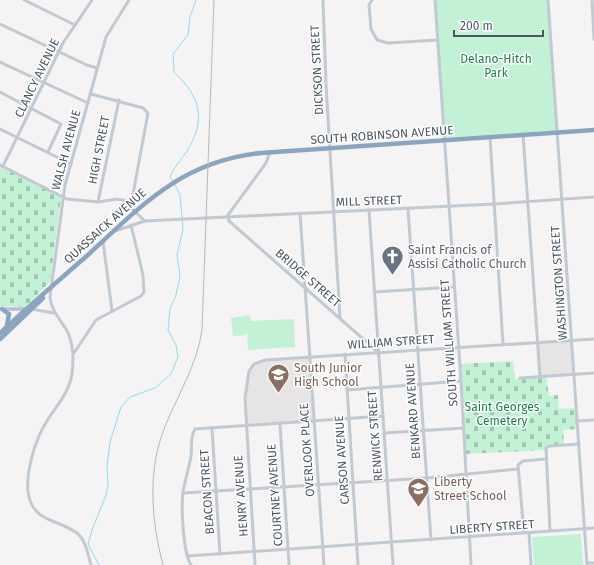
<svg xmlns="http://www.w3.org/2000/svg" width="594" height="565" viewBox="0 0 594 565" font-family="'Fira Sans',sans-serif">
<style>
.education{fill:#e6e4e5}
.cemetery{fill:url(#cemetery-stones)}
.park{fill:#c3f1d5}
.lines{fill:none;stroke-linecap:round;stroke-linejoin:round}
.stream{stroke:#90daee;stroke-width:1}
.minor{stroke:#c1cad2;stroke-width:3}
.major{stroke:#b3c2d1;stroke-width:3.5}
.highway{stroke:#8ba5c1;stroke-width:4.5}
.rail{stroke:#b5b8bd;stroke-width:1}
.labels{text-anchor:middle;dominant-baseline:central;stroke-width:3;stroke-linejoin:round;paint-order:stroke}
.park-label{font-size:12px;fill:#17864f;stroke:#fff}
.street-label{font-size:12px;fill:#4a5661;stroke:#fff}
.worship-label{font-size:12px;fill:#5b616d;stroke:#fff;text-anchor:start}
.education-label{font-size:12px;fill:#785e54;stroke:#fff;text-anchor:start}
</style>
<defs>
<pattern id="cemetery-stones" width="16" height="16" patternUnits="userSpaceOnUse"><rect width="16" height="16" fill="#c3f1d5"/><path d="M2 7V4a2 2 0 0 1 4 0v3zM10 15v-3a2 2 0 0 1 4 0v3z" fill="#a0c6b0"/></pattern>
</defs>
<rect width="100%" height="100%" fill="#f5f3f3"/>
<g class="education">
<polygon points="571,340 574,374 540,377 537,342"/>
<polygon points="310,357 314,421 246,426 245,409 249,371 259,361"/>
</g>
<g class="cemetery">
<polygon points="0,167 60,196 61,198 50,282 25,307 0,306"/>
<polygon points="513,361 515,379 546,376 549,396 558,395 559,409 576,408 578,429 563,430 564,444 550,446 546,450 465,454 460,364"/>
</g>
<g class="park">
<polygon points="434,0 548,0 557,132 444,141"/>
<polygon points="250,315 251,321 294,319 295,347 248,350 247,332 245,335 233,336 231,318"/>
<polygon points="581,534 583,565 534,565 532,537"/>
</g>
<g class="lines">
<g class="stream">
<path d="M173 181 170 177C174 167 181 160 187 151 207 118 200 97 174 72L173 54 188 35 190 17 196 0"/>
<polyline points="99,565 88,544 92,530 106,495 108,485 107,466 110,442 121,407 130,397 155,388 171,374 178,357 176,345 168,330 170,309 176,295 180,276 177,255 183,230 180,195 175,185"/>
</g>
<g class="minor">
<polyline points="24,0 75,25"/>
<polyline points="323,0 326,84 340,318"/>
<polyline points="372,0 369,5 371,29 377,40 388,43 437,40"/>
<polyline points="435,0 461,381 471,565"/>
<polyline points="548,0 587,565"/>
<polyline points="592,0 594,39"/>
<polyline points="0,24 87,65 97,68"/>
<polyline points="0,62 88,103"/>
<polyline points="0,92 61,124 48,152"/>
<polyline points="91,94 143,108 148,113 131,205 132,209 145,221"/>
<polyline points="0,129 71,164"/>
<polyline points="523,134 540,377"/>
<polyline points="490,137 503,344"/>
<polyline points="270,152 266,163 228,215 229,221 378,352"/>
<polyline points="0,165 67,199 98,202 117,199 132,202"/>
<polyline points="3,166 63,43 92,0"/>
<polyline points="98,202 119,100"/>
<polyline points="408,209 431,540"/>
<polyline points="369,210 393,565"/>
<polyline points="300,213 324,565"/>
<polyline points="115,231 145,221 494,204 594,197"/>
<polyline points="103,241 112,311"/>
<polyline points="374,292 453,287"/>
<polyline points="31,309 54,313"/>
<polyline points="74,353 96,320 141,296 144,292 143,275 131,225"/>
<polyline points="345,354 358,565"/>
<polyline points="520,378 594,373"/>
<polyline points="347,390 461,381"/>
<polyline points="577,421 594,420"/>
<polyline points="280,424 289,565"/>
<polyline points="212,428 220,554"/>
<polyline points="384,433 464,428"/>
<polyline points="183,493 427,478 517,469"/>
<polyline points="550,531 546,448 550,446 579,444"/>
<polyline points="524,533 518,465 523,461 546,459"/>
<polyline points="529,533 531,565"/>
<polyline points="187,556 594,528"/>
<polyline points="587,563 594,563"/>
<path d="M91 565C88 555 86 541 78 534 62 520 35 523 29 497 24 476 35 439 47 421 56 406 70 392 72 373 74 358 74 343 66 329 59 318 51 310 50 297L65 185 106 37 129 0"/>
<path d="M191 565C183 552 181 509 183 492 185 480 189 468 191 456 192 447 190 437 195 429L383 416"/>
<polyline points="255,565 245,398 249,371 254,364 265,360 594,339"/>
</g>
<polyline class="major" points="3,309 26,309"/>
<g class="highway">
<polyline points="2,309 9,314 7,325"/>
<path d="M0 333C29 306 59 280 89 254 143 204 183 161 261 153L594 130"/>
<polyline points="0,339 43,298"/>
</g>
<path class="rail" d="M163 565C151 519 147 469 166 424 179 393 197 364 202 330L214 0"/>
</g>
<defs>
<symbol id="church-pin" viewBox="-11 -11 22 30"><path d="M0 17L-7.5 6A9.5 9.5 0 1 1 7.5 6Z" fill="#6b7280" stroke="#fff"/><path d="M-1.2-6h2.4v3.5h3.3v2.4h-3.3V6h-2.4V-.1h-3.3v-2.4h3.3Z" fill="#fff"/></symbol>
<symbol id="school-pin" viewBox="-11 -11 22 30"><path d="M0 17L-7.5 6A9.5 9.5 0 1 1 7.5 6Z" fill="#8d6e63" stroke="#fff"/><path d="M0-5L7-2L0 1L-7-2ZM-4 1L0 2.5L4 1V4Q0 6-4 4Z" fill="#fff"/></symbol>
</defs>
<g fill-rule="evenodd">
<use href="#church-pin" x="380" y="244" width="25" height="34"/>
<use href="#school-pin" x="266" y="362" width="25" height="34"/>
<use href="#school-pin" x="406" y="476" width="25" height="34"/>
</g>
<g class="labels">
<g class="park-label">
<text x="496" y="59">Delano-Hitch<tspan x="496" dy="14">Park</tspan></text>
<text x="502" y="407">Saint Georges<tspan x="502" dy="14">Cemetery</tspan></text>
</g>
<g class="street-label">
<text transform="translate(317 70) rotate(-93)">DICKSON STREET</text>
<text transform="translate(37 78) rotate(-64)">CLANCY AVENUE</text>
<text transform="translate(382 135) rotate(-4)">SOUTH ROBINSON AVENUE</text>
<text transform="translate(66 150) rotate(-75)">WALSH AVENUE</text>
<text transform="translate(99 150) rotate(-79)">HIGH STREET</text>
<text transform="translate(369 201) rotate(-2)">MILL STREET</text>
<text transform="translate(105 226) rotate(-42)">QUASSAICK AVENUE</text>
<text transform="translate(308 278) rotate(41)">BRIDGE STREET</text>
<text transform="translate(559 283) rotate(-94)">WASHINGTON STREET</text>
<text transform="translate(391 342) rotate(-4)">WILLIAM STREET</text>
<text transform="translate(449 343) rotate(-94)">SOUTH WILLIAM STREET</text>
<text transform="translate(413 411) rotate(-94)">BENKARD AVENUE</text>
<text transform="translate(375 436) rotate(-94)">RENWICK STREET</text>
<text transform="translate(307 450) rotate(-94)">OVERLOOK PLACE</text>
<text transform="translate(342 460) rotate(-94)">CARSON AVENUE</text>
<text transform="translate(207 492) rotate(-94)">BEACON STREET</text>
<text transform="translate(275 495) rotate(-94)">COURTNEY AVENUE</text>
<text transform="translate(241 496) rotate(-94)">HENRY AVENUE</text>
<text transform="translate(492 527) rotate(-4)">LIBERTY STREET</text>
</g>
<g class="worship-label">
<text x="408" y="250">Saint Francis of<tspan x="408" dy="14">Assisi Catholic Church</tspan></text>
</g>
<g class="education-label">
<text x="294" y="368">South Junior<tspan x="294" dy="14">High School</tspan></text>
<text x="434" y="482">Liberty<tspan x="434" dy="14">Street School</tspan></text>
</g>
</g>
<path d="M454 30v6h89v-6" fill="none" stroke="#4a5661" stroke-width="2"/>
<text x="460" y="30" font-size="12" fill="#4a5661" stroke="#ffffff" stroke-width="3" paint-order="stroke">200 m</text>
</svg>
